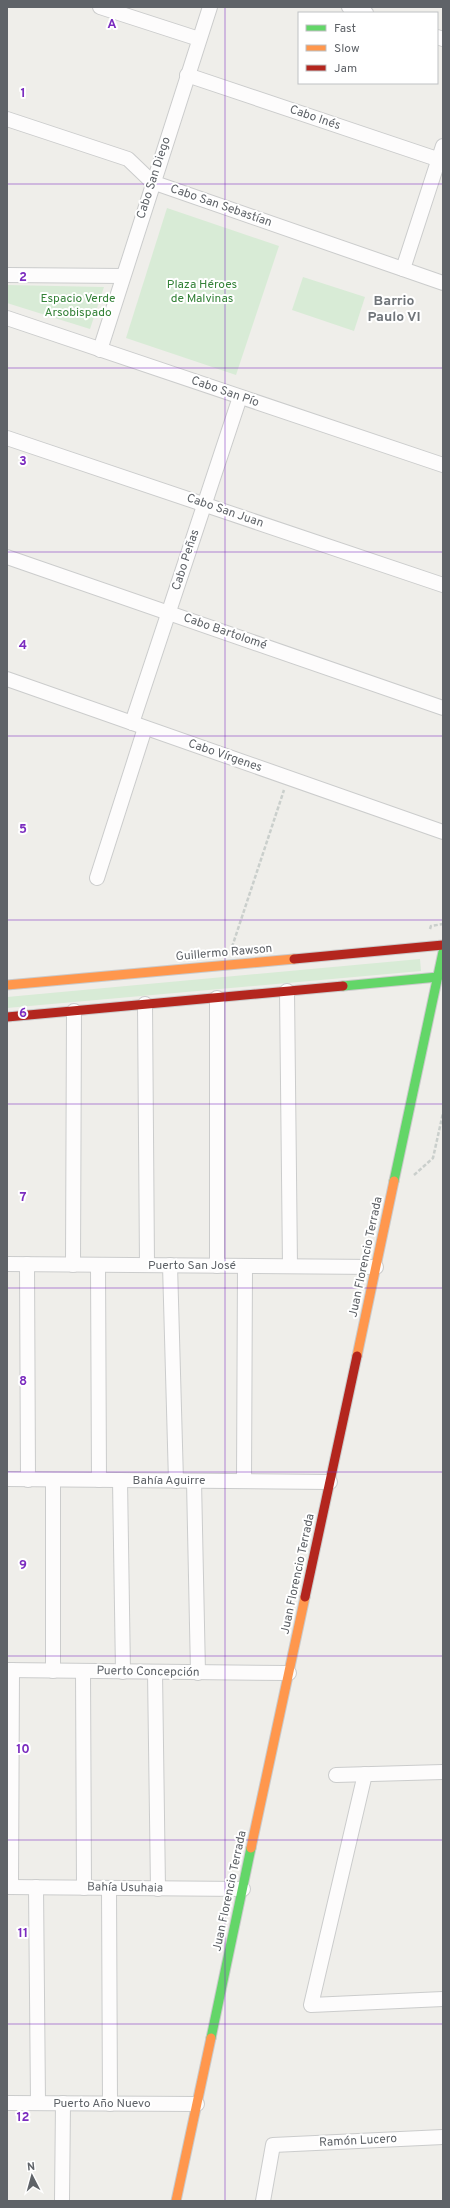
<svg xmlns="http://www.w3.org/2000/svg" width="450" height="2208" viewBox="0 0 450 2208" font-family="Overpass,sans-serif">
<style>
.green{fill:#d8ebd6}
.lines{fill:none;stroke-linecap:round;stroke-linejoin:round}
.street-casing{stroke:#cbcccc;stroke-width:16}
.fast-casing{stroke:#cacacb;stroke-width:11}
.slow-casing{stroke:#cacacb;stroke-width:11}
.jam-casing{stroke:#cacacb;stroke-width:11}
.path{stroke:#cacfcc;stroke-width:2.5;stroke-dasharray:4 2;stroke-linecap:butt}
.street{stroke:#fdfcfc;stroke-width:14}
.fast{stroke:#63d668;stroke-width:9}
.slow{stroke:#ff974d;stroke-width:9}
.jam{stroke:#b3261e;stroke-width:9}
.grid{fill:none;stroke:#7b2cbf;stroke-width:1;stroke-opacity:0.55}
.labels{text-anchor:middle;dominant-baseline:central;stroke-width:4;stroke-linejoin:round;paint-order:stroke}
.street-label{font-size:12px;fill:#5f6368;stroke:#fff}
.park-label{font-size:12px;fill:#348238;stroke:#fff}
.quarter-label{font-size:14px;font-weight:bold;fill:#70757a;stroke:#fff}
.grid-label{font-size:13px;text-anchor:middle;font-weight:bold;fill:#7b2cbf;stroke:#fff;stroke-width:4;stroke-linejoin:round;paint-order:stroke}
</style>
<rect width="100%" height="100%" fill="#efeeea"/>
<g class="green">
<polygon points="167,208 279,246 236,375 126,338"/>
<polygon points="303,277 365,297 354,331 292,310"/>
<polygon points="7,285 104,287 90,329 7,303"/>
<polygon points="420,959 421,971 7,1008 7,997"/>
</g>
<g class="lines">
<defs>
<g id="street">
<polyline points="100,7 199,39"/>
<polyline points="349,7 366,13"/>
<polyline points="437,37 443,39"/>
<polyline points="187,75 443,161"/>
<polyline points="7,119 128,159 152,182 443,283"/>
<polyline points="403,269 443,146"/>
<polyline points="7,275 123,276"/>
<polyline points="7,318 443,465"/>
<polyline points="100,350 210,7"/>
<polyline points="7,438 443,585"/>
<polyline points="7,557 443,708"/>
<polyline points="7,679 443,832"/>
<polyline points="132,723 240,397"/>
<polyline points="97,878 145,728"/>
<polyline points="287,991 290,1266"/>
<polyline points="145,1004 147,1265"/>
<polyline points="7,1264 376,1267"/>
<polyline points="27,1264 28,1480"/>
<polyline points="73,1265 74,1011"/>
<polyline points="98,1265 99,1480"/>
<polyline points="170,1265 176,1481"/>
<polyline points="217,1266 217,998"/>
<polyline points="7,1479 330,1482"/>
<polyline points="120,1480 123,1672"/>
<polyline points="194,1481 198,1673"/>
<polyline points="244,1481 245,1266"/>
<polyline points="7,1670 289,1673"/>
<polyline points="53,1671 53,1480"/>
<polyline points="83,1671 84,1888"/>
<polyline points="155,1672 158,1889"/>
<polyline points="365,1774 311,2005 443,1999"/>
<polyline points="336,1775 443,1772"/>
<polyline points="7,1887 243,1889"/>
<polyline points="11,1887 12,1670"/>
<polyline points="36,1887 38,2103"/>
<polyline points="109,1888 110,2104"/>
<polyline points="7,2103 197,2104"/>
<polyline points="62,2201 63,2103"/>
<polyline points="263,2201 273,2145 443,2137"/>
</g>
<g id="fast">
<polyline points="343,986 438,977"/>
<polyline points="394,1181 443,952"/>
<polyline points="211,2038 251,1848"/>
</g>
<g id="slow">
<polyline points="7,985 294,959"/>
<polyline points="357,1356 394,1181"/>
<polyline points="251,1848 305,1597"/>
<polyline points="176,2201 211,2038"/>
</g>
<g id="jam">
<polyline points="294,959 443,945"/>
<polyline points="7,1017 343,986"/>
<polyline points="305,1597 357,1356"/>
</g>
</defs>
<use href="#street" class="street-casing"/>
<use href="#fast" class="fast-casing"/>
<use href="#slow" class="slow-casing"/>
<use href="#jam" class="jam-casing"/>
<g class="path">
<polyline points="430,929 431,926 443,924"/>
<polyline points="232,947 284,790"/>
<polyline points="414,1175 433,1158 443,1113"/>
</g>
<use href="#street" class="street"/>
<use href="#fast" class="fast"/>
<use href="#slow" class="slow"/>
<use href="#jam" class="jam"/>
</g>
<path class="grid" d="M225 7V2201M7 184H443M7 368H443M7 552H443M7 736H443M7 920H443M7 1104H443M7 1288H443M7 1472H443M7 1656H443M7 1840H443M7 2024H443"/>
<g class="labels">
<g class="street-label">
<text transform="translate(315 118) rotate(19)">Cabo Inés</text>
<text transform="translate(154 178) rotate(-72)">Cabo San Diego</text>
<text transform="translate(221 206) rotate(19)">Cabo San Sebastían</text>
<text transform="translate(225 392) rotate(19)">Cabo San Pío</text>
<text transform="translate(225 511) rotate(19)">Cabo San Juan</text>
<text transform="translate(186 560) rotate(-72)">Cabo Peñas</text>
<text transform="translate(225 632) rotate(19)">Cabo Bartolomé</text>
<text transform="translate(225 756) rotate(19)">Cabo Vírgenes</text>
<text transform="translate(224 953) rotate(-5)">Guillermo Rawson</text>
<text transform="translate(366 1257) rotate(-78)">Juan Florencio Terrada</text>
<text x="192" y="1266">Puerto San José</text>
<text x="169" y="1481">Bahía Aguirre</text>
<text transform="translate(298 1574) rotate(-78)">Juan Florencio Terrada</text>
<text transform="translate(148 1672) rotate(1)">Puerto Concepción</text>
<text transform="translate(125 1888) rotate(1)">Bahía Usuhaia</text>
<text transform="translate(230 1891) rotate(-78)">Juan Florencio Terrada</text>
<text x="102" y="2104">Puerto Año Nuevo</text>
<text transform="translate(358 2141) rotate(-3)">Ramón Lucero</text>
</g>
<g class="park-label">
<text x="202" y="285">Plaza Héroes<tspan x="202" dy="14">de Malvinas</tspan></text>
<text x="78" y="299">Espacio Verde<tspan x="78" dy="14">Arsobispado</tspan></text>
</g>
<g class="quarter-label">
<text x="394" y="301">Barrio<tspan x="394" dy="16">Paulo VI</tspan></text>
</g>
</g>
<g class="grid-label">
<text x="112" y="28">A</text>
<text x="23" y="97">1</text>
<text x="23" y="281">2</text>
<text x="23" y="465">3</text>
<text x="23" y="649">4</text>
<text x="23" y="833">5</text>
<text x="23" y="1017">6</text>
<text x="23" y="1201">7</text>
<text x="23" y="1385">8</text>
<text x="23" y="1569">9</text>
<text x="23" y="1753">10</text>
<text x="23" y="1937">11</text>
<text x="23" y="2121">12</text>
</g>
<rect width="450" height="2208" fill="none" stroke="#5f6368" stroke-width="16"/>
<rect x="298" y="12" width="140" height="72" fill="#ffffff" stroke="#bfc1c3"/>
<rect x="306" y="25" width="20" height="6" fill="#63d668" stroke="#bfc1c3"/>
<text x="334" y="32" font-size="12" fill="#5f6368">Fast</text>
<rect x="306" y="45" width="20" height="6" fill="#ff974d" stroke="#bfc1c3"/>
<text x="334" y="52" font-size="12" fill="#5f6368">Slow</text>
<rect x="306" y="65" width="20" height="6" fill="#b3261e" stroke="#bfc1c3"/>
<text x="334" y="72" font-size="12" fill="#5f6368">Jam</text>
<g transform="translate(32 2176) rotate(354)" stroke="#ffffff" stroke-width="3" paint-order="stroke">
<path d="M0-3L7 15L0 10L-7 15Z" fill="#5f6368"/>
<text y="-6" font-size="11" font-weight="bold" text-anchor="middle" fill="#5f6368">N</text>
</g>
</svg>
